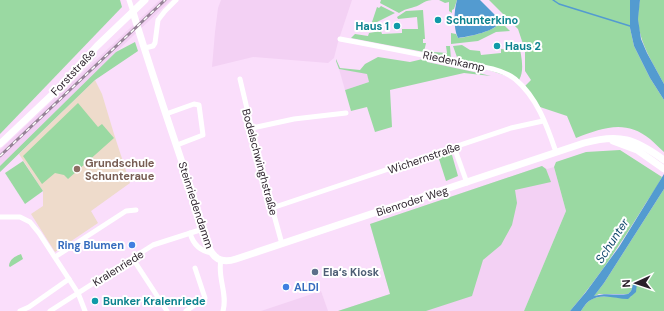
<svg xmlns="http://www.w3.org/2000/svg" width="664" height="311" viewBox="0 0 664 311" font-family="'DM Sans',sans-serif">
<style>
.built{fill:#f3d1f4}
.education{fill:#eedbcb}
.green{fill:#9ad9a2}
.water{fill:#539bd0}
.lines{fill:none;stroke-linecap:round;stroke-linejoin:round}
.stream{stroke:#539bd0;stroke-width:1.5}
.minor{stroke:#fff;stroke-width:5}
.secondary{stroke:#fff;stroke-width:7}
.rail-casing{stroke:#968397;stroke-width:3}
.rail{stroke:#fff;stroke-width:1.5;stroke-dasharray:4.5;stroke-linecap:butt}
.culture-dot{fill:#0f9aa8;stroke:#fff;stroke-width:1.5}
.education-dot{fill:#8d6e63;stroke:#fff;stroke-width:1.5}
.shop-dot{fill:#3f7fe0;stroke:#fff;stroke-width:1.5}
.service-dot{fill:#5c6f8a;stroke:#fff;stroke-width:1.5}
.labels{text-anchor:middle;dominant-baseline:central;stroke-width:4;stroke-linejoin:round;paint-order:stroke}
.culture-label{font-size:11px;font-weight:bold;fill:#0d838f;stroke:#fff;text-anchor:start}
.street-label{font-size:11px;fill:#291f29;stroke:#fff}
.education-label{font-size:11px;font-weight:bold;fill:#785e54;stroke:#fff;text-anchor:start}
.shop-label{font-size:11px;font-weight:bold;fill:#366cbe;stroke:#fff;text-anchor:end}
.service-label{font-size:11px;font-weight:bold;fill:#4e5e75;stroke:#fff;text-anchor:start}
.water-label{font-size:12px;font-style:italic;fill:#10476b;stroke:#fff}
</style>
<rect width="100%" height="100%" fill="#fadefb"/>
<g class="built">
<polygon points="160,0 171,0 116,52 0,172 0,150"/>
<polygon points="221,0 352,0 338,42 334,58 328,63 253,57 212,67 215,32 218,8"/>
<polygon points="339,69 367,73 369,82 345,90"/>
<polygon points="542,166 547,169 554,167 566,211 524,311 338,311 390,294 370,224"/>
<polygon points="321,291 328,311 261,311"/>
</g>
<polygon class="education" points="95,80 102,94 114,134 130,183 91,211 98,223 55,252 31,214 43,206 43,191 19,154"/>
<g class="green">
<polygon points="0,0 120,0 122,7 0,134"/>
<path d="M381 0H432C422 1 422 5 414 7 408 9 405 9 399 13L380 3Z"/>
<polygon points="439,0 457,0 454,9 452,10 452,13 449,11 449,2 445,3"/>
<path d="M489 0H630V28L634 46 650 78 664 100V152C659 148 655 143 650 139 625 119 603 128 576 138L567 116 540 107 525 86 531 80 525 71V50L518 29Z"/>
<path d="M640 0H664V84C653 63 639 43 638 19 638 13 639 6 640 0Z"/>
<polygon points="381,6 395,13 371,25 377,7 379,8"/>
<polygon points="423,10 425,39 423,39 423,43 426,43 424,52 351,38 355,34 368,36 369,33 381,31 382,34 402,33 402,29 418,29 417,17 398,19 397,17 406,11"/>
<path d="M501 22 510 31 496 32 478 41 451 44V33L456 34 458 38C469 37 495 31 501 22Z"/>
<polygon points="135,42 138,51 95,80 0,172 0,166 116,52"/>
<path d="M519 44C521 55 525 70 519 80L458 60 453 46 462 45 470 50 480 51 481 55 501 53V49L514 50V45Z"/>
<polygon points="446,46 450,46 451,59 432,55 430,50 434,52 447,53"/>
<polygon points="378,57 410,62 427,58 427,62 474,72 491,76 464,73 390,90 392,127 375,132 367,107 351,111 345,90 369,82 367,74 339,69 336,61 336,59 340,68 360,70 365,64"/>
<polygon points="78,103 98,127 102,124 114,138 68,179 64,175 55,173 42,184 23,156"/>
<path d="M620 150 662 177C656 189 648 199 641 211 619 246 597 280 570 311H524L566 211 554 167 556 162 586 152Z"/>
<polygon points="448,154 452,155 458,176 446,181 438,156"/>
<polygon points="23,161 43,191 25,204 5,173"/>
<polygon points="542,166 546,169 551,182 515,190 517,203 512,225 501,245 483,260 472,296 426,311 338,311 390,294 370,224"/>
<path d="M664 189V311H581C583 308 586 303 589 301 601 292 618 300 631 297L634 282 631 291 628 294H599L593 297 604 283Z"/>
<path d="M21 254 23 259 10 267 9 266C9 260 15 256 21 254Z"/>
</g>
<g class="water">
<path d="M457 0H480L501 21C495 32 470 36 458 38 453 27 454 11 457 0Z"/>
<polygon points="630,0 640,0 638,19 641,39 647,53 664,84 664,100 650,78 634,46 630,28"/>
<path d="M664 174V189L604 283 594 296C607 292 615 296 628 294L631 291 634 282 637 283 636 292 628 299C616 299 601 292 589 301 586 303 583 308 581 311H570L586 292 619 247Z"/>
</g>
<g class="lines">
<polyline class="stream" points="553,0 559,4 630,26"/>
<g class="minor">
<polyline points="129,0 133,12"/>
<path d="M340 39C377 46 414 53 451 61 470 65 500 67 515 79 537 97 547 126 556 152"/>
<polyline points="145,48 153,46 155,43 158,20 165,11 176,0"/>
<polyline points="240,79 261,168 282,244"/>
<polyline points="166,114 194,104 199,105 203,135 177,145"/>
<polyline points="252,128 294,119 346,113"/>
<polyline points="454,147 467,183"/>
<polyline points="272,208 511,128 543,121"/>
<polyline points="0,217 20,217 30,222 39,233 78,293 85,311"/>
<path d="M190 233C193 244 200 251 212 253"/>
<polyline points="55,257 126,211 136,210"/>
<polyline points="133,259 167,311"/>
<path d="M221 260C217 277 228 294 223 311"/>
<polyline points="20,311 29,307 69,279"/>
<polyline points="50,311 153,245 203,229"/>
<polyline points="186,311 205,298 195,268"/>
</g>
<g class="secondary">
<path d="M133 12C151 72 172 132 192 192 197 209 202 239 212 253 218 262 227 262 236 259L584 143C620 133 635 139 664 160"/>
<polyline points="613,141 637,150 664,169"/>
<polyline points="0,144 58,89 97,46 145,0"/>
</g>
<defs>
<polyline id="rail" points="0,156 165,0"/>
</defs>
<use href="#rail" class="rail-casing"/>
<use href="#rail" class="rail"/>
</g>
<g class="culture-dot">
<circle cx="438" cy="20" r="4"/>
<circle cx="397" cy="26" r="4"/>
<circle cx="497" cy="46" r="4"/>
<circle cx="95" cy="301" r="4"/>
</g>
<circle class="education-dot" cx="77" cy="169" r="4"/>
<g class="shop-dot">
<circle cx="132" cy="245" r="4"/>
<circle cx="286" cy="287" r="4"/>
</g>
<circle class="service-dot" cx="315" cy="272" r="4"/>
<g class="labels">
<g class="culture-label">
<text x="446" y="20">Schunterkino</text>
<text x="389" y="26" text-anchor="end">Haus 1</text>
<text x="505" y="46">Haus 2</text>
<text x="103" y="301">Bunker Kralenriede</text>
</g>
<g class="street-label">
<text transform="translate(454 61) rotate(12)">Riedenkamp</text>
<text transform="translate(73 72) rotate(-47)">Forststraße</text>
<text transform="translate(424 158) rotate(-19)">Wichernstraße</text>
<text transform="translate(260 162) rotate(75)">Bodelschwinghstraße</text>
<text transform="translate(412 201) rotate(-18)">Bienroder Weg</text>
<text transform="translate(196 205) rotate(72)">Steinriedendamm</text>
<text transform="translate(118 268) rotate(-32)">Kralenriede</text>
</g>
<g class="education-label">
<text x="85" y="163">Grundschule<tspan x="85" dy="13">Schunteraue</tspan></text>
</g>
<g class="shop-label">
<text x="124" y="245">Ring Blumen</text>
<text x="294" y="287" text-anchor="start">ALDI</text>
</g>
<g class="service-label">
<text x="323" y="272">Ela‘s Kiosk</text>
</g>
<g class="water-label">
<text transform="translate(612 241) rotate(-57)">Schunter</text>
</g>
</g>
<g transform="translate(636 283) rotate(267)" stroke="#ffffff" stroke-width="3" paint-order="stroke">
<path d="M0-3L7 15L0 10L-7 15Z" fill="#291f29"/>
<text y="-6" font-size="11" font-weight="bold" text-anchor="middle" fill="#291f29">N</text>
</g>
</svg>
